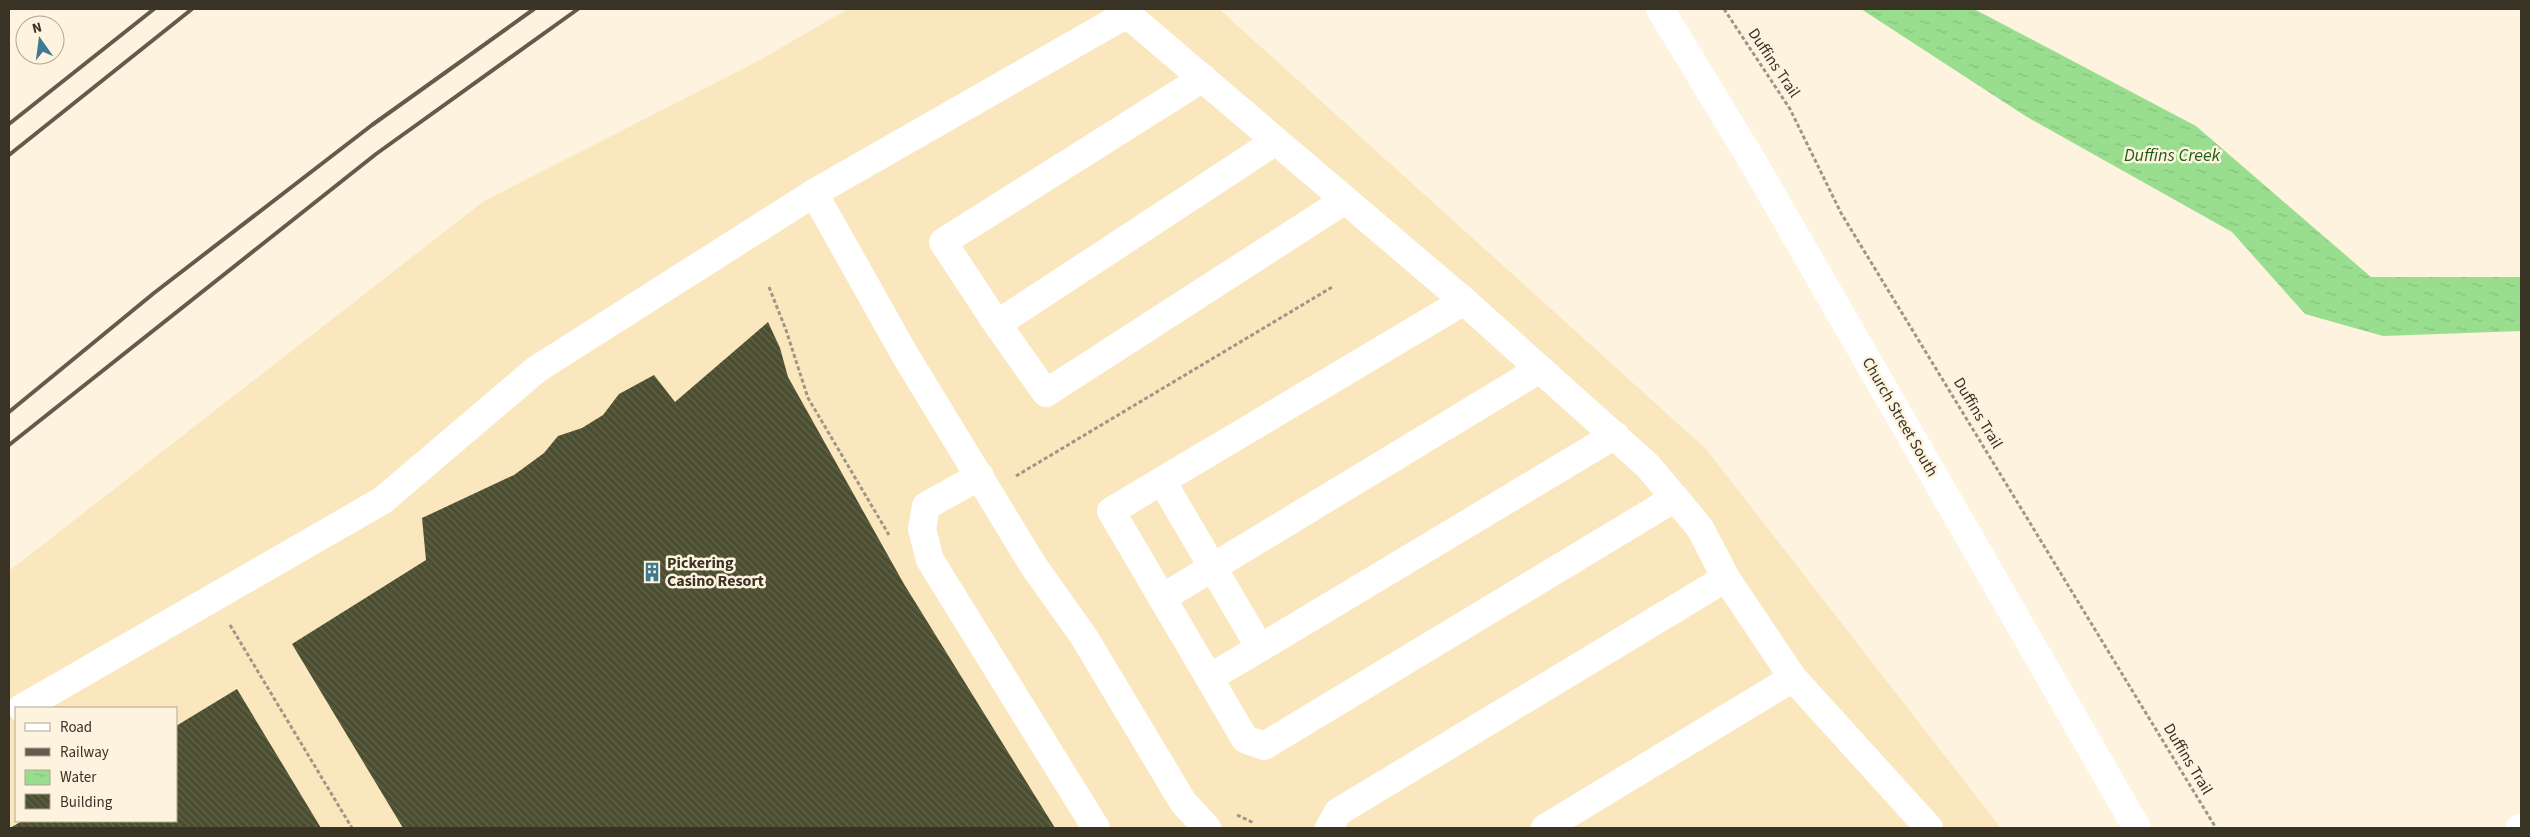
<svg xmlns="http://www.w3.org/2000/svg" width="2530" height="837" viewBox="0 0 2530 837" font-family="'Source Sans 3',sans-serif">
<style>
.built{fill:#fae7be;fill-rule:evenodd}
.water{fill:url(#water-ripples)}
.building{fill:url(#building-back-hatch)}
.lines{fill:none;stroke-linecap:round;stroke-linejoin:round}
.path{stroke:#9f9786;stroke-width:3;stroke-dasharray:4 2.5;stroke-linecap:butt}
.minor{stroke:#fff;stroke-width:28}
.major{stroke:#fff;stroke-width:28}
.rail{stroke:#635c4d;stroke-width:4}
.labels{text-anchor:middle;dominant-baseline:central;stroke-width:5;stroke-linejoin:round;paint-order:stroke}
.street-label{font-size:16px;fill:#393326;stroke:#fdf3df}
.poi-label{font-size:16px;font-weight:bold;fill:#393326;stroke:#fdf3df;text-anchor:start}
.water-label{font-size:18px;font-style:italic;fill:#1d6015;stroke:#fdf3df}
</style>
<defs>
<pattern id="water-ripples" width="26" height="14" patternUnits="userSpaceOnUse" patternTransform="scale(1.25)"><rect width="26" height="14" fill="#99de8f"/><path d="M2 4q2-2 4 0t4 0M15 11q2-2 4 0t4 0" fill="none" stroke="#85bf7b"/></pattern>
<pattern id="building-back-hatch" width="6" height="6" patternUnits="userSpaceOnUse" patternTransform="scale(1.25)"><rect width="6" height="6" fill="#4b4e30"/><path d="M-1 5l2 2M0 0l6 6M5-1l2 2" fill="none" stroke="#63654c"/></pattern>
</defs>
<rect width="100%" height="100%" fill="#fdf3df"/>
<path class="built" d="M848 9H1219L1706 449 2001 828H9V571L484 201 760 60ZM16 708H176V821H16Z"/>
<polygon class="water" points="1861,9 1974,9 2196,126 2371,277 2521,277 2521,331 2383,336 2305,314 2232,232 2027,117"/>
<g class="building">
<polygon points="768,322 780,348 788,377 904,584 1055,828 403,828 292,644 426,560 422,518 514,475 544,453 558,436 582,428 603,415 619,394 654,375 675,402"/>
<polygon points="237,689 321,828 10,828 22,821 176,821 176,726"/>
</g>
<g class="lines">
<g class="path">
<polyline points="1724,9 1790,109 1841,213 2216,828"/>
<polyline points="769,287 786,330 808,398 889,535"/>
<polyline points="1016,476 1334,286"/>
<polyline points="230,625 352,828"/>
<polyline points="1237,815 1254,823"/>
</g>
<g class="minor">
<polyline points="1203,78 943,242 997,324 1046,393 1345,200"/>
<polyline points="814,193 905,355 1033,565 1084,637 1183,802 1207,828"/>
<polyline points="1464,301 1111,511 1245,739 1264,746 1675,498"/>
<polyline points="997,324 1276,141"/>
<polyline points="980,476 926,506 922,529 930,560 1096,828"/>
<polyline points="1162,481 1260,648 1615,435"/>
<polyline points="1726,578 1793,678 1929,828"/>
<polyline points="1162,598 1540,369"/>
<polyline points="1209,678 1260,648"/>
<polyline points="22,708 383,500 537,369 814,193 1127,14 1464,301 1648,466 1700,528 1726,578 1338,812 1329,828"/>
<polyline points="1545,828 1793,678"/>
<polyline points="2520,828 2521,828"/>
</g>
<polyline class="major" points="1660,9 1753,162 2137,828"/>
<g class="rail">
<polyline points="9,124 154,9"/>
<polyline points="9,155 192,9"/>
<polyline points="9,412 154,293 372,125 534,9"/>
<polyline points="9,445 376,154 578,9"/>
</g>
</g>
<defs>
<symbol id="building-bare" viewBox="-9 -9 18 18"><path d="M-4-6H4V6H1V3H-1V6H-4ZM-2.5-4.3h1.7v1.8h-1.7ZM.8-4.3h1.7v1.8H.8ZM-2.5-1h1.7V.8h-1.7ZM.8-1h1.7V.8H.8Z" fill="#3e7a92" stroke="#fdf3df" stroke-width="2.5" paint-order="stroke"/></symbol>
</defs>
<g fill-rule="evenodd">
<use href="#building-bare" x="638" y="558" width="28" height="28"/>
</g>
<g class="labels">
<g class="street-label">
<text transform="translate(1774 63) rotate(56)">Duffins Trail</text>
<text transform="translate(1978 413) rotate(59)">Duffins Trail</text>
<text transform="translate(1900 417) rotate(60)">Church Street South</text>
<text transform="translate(2188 759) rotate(59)">Duffins Trail</text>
</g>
<g class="poi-label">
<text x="667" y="563">Pickering<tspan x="667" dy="18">Casino Resort</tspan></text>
</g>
<g class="water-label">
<text x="2172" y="155">Duffins Creek</text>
</g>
</g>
<rect width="2530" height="837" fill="none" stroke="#393326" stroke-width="20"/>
<rect x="15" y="707" width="162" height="115" fill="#fdf3df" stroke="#afa695"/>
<rect x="25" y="723" width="25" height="8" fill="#ffffff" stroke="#afa695"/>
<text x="60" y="732" font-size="15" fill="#393326">Road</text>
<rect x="25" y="748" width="25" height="8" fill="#635c4d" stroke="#afa695"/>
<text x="60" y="757" font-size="15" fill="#393326">Railway</text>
<rect x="25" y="770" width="25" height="15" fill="url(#water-ripples)" stroke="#afa695"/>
<text x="60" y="782" font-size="15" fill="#393326">Water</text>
<rect x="25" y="794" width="25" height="15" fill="url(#building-back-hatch)" stroke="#afa695"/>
<text x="60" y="807" font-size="15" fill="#393326">Building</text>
<g transform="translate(40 40) rotate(346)"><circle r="24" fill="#fdf3df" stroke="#afa695"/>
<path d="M0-4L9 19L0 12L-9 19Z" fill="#3e7a92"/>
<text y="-8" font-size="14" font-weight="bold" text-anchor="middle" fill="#393326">N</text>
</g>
</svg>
